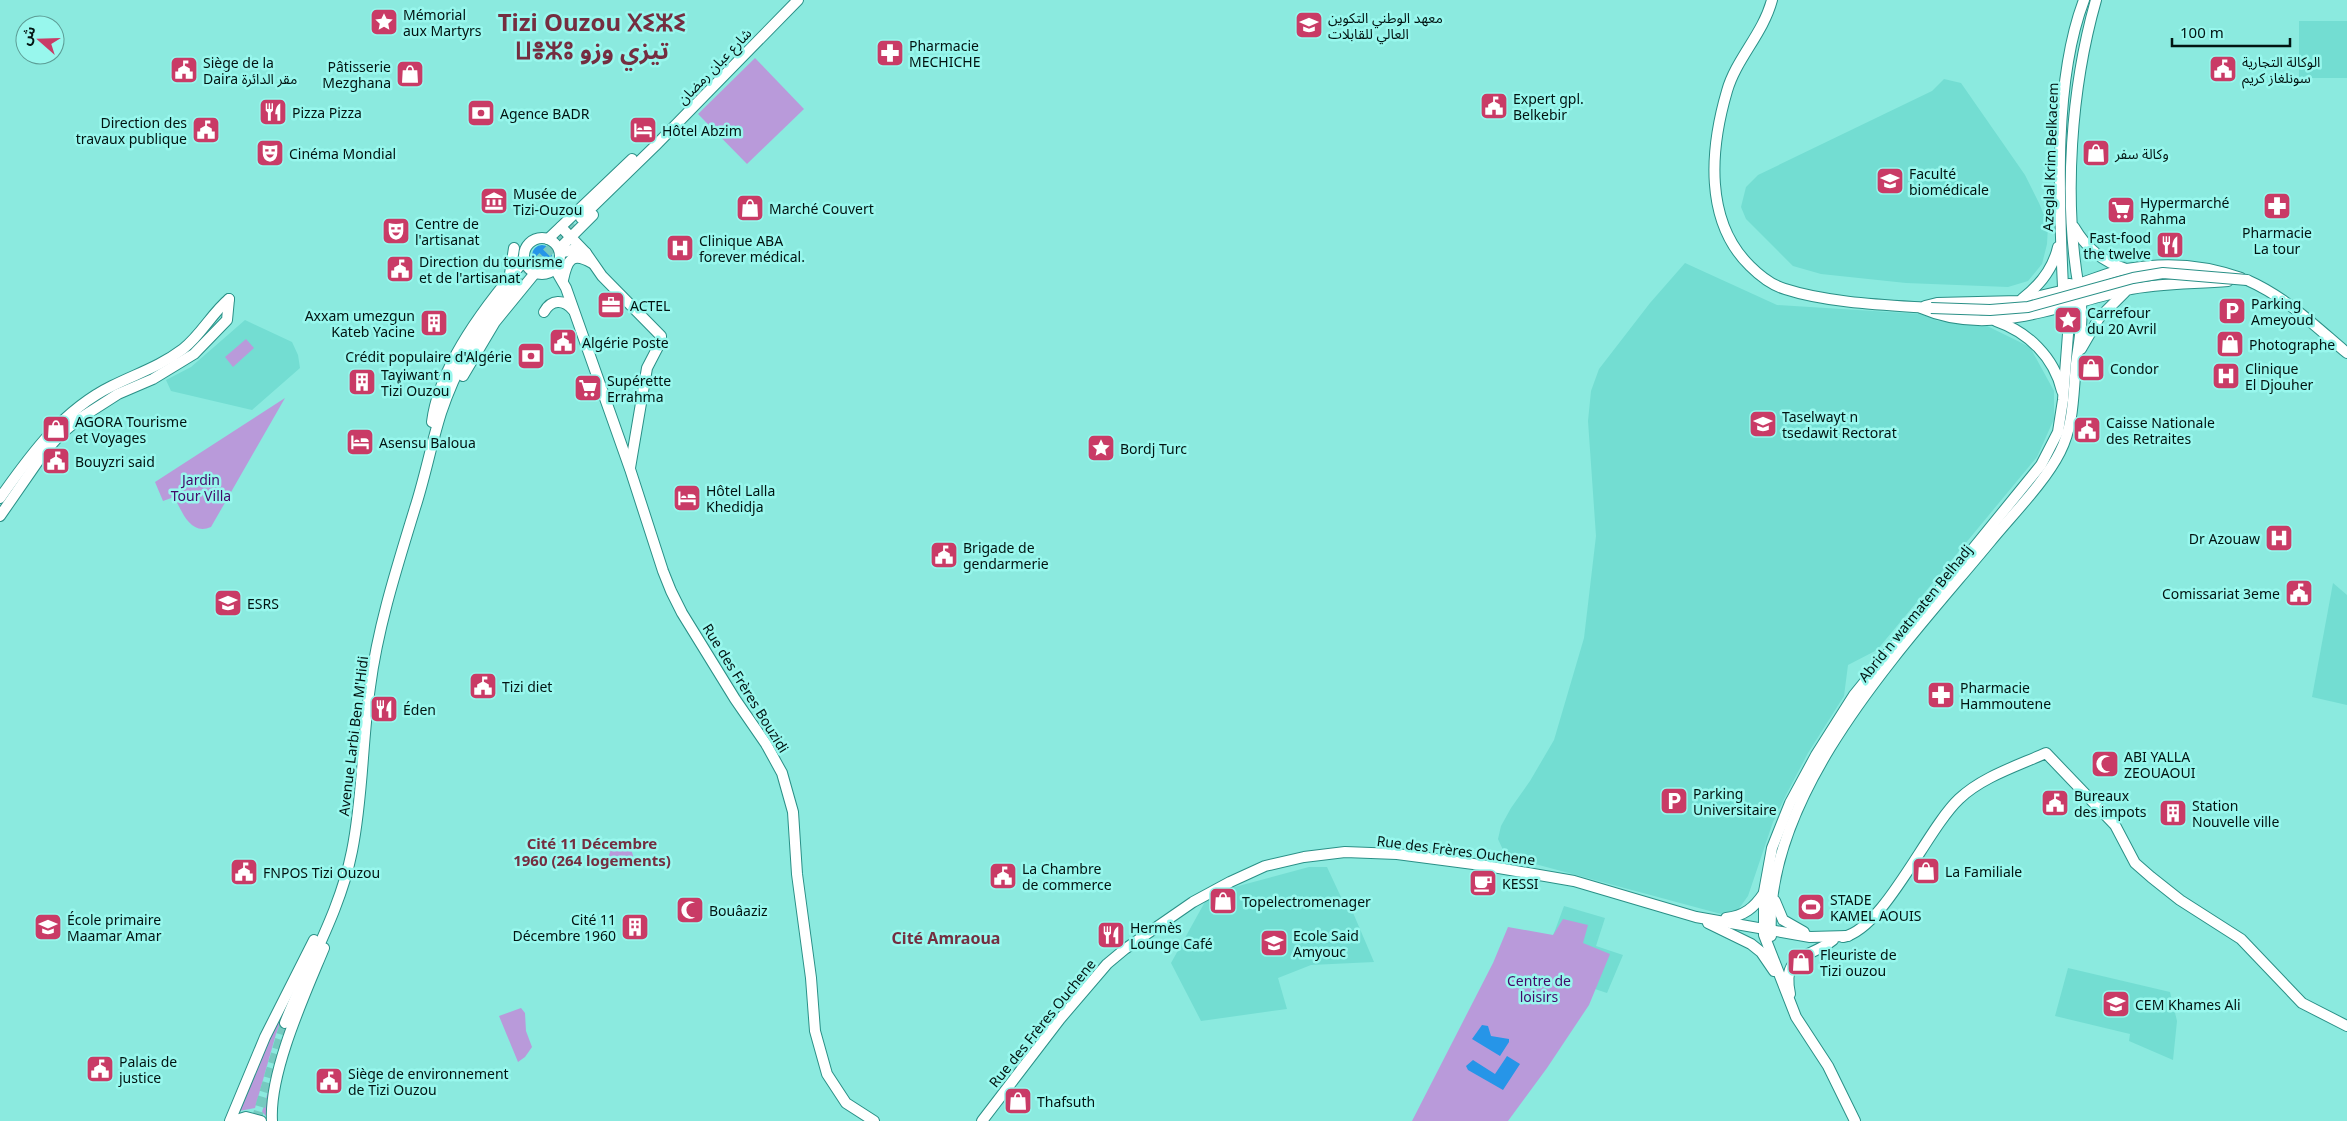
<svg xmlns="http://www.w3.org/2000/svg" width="2347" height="1121" viewBox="0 0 2347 1121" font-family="'Noto Sans','Noto Sans Arabic','Noto Sans Tifinagh',sans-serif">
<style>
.built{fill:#73ddd2}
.green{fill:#b99ada}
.water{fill:#2695e8}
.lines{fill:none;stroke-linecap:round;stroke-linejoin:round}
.primary-tunnel{stroke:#76cac0;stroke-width:10;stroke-dasharray:10 5;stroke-linecap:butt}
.secondary-casing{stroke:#2a9087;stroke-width:12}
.primary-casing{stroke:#2a9087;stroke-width:12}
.secondary{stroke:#fff;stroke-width:10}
.primary{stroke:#fff;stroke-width:10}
.primary-bridge-casing{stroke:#2a9087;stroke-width:12;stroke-linecap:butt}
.primary-bridge{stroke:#fff;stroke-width:10}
.labels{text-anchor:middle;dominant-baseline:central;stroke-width:5;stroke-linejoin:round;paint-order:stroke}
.poi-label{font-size:14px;fill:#021412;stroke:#98f7ed;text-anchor:start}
.street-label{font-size:14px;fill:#021412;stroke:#98f7ed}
.park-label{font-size:14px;fill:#440a69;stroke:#98f7ed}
.neighbourhood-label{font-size:15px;font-weight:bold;fill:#742e40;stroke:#98f7ed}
.quarter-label{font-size:16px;font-weight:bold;fill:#742e40;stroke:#98f7ed}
.town-label{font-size:24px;font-weight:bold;fill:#742e40;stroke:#98f7ed}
</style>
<rect width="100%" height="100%" fill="#8beadf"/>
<g class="built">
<rect x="2299" y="21" width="48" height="57"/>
<polygon points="1944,79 1961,83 2025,175 2039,203 2048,225 2047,244 2042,264 2028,281 2008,287 1906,283 1821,274 1793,266 1746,219 1741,207 1746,187 1758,175 1932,91"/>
<polygon points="1685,263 1777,305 1921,314 1938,321 1985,325 2030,347 2054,391 2054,419 2037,457 1877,650 1848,665 1844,696 1808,753 1786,795 1773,822 1748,896 1735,914 1721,914 1513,858 1503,850 1498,839 1501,826 1511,808 1530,781 1554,740 1584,638 1596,536 1588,421 1591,391 1599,369 1650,303"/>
<polygon points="245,320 292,342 298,355 300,368 252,410 171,391 166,380 191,367"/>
<polygon points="2333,583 2347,595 2347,705 2312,697"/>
<polygon points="1309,867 1327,867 1347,910 1351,908 1374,962 1311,965 1278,978 1287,1009 1201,1021 1171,963 1206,900 1231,888"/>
<polygon points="1564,906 1605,918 1596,946 1623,955 1607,993 1540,971"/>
<polygon points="2068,968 2170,992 2177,1021 2173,1060 2129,1041 2130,1034 2055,1016"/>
</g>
<g class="green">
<polygon points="755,58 804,109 747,164 698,114"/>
<polygon points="246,339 254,348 233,367 225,357"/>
<path d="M285 398 211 527C190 536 182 511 174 497L163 501 155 482Z"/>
<circle cx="621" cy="857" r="12"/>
<polygon points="1563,919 1588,925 1583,943 1610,954 1589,1005 1547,1068 1508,1121 1412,1121 1493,963 1508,927 1553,935"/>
<polygon points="303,966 276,1034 255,1108 239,1111 264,1045"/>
<polygon points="521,1008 525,1013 526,1031 532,1047 525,1057 518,1062 499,1016"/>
<polygon points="283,1041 266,1116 262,1112"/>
</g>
<g class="water">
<circle cx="542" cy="255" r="10"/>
<polygon points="1482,1025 1488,1026 1491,1036 1509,1039 1509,1042 1500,1056 1472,1039"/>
<polygon points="1507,1056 1520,1064 1503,1090 1468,1070 1466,1066 1473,1060 1495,1074"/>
</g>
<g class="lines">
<g class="primary-tunnel">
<polyline points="515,285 581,218"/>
<polyline points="256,1121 285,1023"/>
</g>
<defs>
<g id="secondary">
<polyline points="561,227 586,253 602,276 661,336 661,341 647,368 630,468"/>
<path d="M2074 227C2087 249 2102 261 2126 269"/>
<polyline points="555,269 566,288 630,469 663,571 671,591 682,613 735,699 766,744 782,773 793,812 797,874 811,978 815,1031 827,1074 846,1103 874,1121"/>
<path d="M563 280C567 261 571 251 592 263"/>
<path d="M2063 287C2059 201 2053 81 2084 0"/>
<path d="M2079 289C2063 198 2071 88 2096 0"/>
<path d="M2022 299C2039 286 2053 269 2058 247"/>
<path d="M1925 306 1937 303 2019 301 2061 291 2069 284 2075 285C2092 280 2109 272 2127 269 2165 262 2205 265 2241 278"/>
<path d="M1921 308C1989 338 2059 305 2126 290 2160 283 2194 284 2228 281"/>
<path d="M544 312C551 299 564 299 573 310"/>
<path d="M1996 321C2028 332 2054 357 2062 391"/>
<polyline points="2081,349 2099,318 2125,292"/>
<path d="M0 498C31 454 63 410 112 386 138 373 159 367 183 349 201 335 212 313 229 299"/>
<polyline points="0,516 43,454 60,435 79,419 118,394 153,379 194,354 227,320 229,299"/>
<polyline points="1775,901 1783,920 1804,932"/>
<path d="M1726 918C1744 916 1754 908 1764 893"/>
<polyline points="1708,923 1751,944 1761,952 1774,971"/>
<path d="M1771 936C1763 792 1904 646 1990 542 2012 515 2045 482 2060 452 2074 425 2073 394 2076 364 2079 341 2084 319 2080 296"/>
<path d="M1843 937C1884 929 1927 829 1959 799 1982 777 2017 766 2046 753L2115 825 2135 863 2151 877 2180 900 2241 939 2302 1003 2347 1026"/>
<path d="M1790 994C1781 952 1810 959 1833 940"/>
<polyline points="982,1121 1060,1019 1107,964 1125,949 1193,902 1230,882 1265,866 1304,857 1345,852 1397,854 1481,865 1574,881 1696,917 1810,937 1848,936"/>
<polyline points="1855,1121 1828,1066 1796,1017 1764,935 1764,892 1772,848 1790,803 1816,755 1854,695 2041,465 2058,432 2063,400 2068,334 2061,291"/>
</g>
<g id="primary">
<path d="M1772 0C1763 34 1736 59 1727 91 1710 149 1704 221 1750 266 1760 276 1771 285 1785 289 1828 303 1886 305 1931 308"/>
<polyline points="581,218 655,146 798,0"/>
<circle cx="542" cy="256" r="18"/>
<polyline points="548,239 632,159"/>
<polyline points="559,249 593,215"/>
<polyline points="560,253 575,249 586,253"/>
<polyline points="510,274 514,248"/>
<path d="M2247 280C2286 297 2315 326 2347 353"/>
<polyline points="463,376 495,322 535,273"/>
<path d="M432 422C439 366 488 302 524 261"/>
<path d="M285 1023C307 966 340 912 352 851 363 797 362 742 370 687 378 626 397 567 415 508 425 477 431 445 441 413 457 365 482 323 515 285"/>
<polyline points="230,1121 265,1037 314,940"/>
<polyline points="233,1121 246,1117 261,1121"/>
<path d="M272 1121C269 1072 305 994 324 948"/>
</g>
</defs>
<use href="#secondary" class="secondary-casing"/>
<use href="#primary" class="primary-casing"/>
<use href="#secondary" class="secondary"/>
<use href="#primary" class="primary"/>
<defs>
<polyline id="primary-bridge" points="1931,308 1990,310 2028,307 2133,278 2163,273 2247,280"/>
</defs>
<use href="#primary-bridge" class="primary-bridge-casing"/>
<use href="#primary-bridge" class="primary-bridge"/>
</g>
<defs>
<symbol id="sight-square" viewBox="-11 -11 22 22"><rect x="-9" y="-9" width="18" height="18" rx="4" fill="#c93b66" stroke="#98f7ed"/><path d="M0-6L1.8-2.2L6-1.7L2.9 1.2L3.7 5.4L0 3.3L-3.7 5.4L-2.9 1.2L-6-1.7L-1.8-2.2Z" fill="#fff"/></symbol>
<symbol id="school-square" viewBox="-11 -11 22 22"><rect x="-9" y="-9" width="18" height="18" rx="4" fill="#c93b66" stroke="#98f7ed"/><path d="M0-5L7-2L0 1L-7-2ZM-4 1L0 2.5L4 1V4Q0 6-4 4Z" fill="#fff"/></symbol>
<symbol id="pharmacy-square" viewBox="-11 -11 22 22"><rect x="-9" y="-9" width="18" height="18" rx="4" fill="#c93b66" stroke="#98f7ed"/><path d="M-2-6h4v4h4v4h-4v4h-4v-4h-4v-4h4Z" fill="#fff"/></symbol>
<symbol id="civic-square" viewBox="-11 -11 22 22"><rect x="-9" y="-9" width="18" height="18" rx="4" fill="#c93b66" stroke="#98f7ed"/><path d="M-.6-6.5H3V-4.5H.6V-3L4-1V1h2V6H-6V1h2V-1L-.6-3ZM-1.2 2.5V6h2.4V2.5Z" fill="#fff"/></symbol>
<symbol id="shop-square" viewBox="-11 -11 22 22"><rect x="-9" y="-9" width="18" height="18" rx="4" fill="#c93b66" stroke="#98f7ed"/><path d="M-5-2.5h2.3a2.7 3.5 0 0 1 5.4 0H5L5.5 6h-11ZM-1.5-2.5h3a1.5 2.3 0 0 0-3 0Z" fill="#fff"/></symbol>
<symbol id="restaurant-square" viewBox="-11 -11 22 22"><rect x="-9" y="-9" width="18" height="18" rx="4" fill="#c93b66" stroke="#98f7ed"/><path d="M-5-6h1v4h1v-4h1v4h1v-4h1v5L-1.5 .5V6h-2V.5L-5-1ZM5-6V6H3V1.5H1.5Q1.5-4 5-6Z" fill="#fff"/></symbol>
<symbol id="bank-square" viewBox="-11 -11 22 22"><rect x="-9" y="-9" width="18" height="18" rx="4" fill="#c93b66" stroke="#98f7ed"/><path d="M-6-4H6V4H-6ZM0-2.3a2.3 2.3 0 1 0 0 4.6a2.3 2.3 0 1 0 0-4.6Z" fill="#fff"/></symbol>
<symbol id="hotel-square" viewBox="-11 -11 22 22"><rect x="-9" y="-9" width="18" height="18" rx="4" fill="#c93b66" stroke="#98f7ed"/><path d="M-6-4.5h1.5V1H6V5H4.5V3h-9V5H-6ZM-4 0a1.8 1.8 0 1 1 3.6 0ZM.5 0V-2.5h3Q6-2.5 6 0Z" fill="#fff"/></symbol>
<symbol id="theatre-square" viewBox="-11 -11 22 22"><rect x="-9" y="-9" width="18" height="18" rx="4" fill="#c93b66" stroke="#98f7ed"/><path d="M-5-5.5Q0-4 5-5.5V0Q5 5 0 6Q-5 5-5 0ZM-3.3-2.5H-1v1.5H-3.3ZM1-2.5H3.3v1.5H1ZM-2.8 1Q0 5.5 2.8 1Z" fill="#fff"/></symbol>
<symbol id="university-square" viewBox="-11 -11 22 22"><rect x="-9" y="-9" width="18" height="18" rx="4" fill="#c93b66" stroke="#98f7ed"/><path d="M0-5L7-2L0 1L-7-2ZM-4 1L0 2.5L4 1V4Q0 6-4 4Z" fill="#fff"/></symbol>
<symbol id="museum-square" viewBox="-11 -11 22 22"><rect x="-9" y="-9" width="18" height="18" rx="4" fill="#c93b66" stroke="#98f7ed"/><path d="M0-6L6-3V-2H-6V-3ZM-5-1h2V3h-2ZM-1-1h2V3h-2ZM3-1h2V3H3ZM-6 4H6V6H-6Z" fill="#fff"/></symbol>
<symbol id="supermarket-square" viewBox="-11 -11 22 22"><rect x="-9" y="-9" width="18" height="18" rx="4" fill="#c93b66" stroke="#98f7ed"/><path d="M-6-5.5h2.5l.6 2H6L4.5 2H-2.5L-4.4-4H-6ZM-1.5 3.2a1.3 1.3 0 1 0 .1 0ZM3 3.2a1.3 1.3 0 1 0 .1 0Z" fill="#fff"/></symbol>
<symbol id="hospital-square" viewBox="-11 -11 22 22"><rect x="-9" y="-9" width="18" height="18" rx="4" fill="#c93b66" stroke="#98f7ed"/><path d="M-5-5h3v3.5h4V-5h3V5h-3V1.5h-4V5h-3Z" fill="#fff"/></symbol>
<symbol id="office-square" viewBox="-11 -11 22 22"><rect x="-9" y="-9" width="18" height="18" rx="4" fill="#c93b66" stroke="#98f7ed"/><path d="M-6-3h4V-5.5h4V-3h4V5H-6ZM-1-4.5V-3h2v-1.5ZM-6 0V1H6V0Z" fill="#fff"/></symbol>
<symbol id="parking-square" viewBox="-11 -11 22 22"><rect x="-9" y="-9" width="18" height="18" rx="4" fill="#c93b66" stroke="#98f7ed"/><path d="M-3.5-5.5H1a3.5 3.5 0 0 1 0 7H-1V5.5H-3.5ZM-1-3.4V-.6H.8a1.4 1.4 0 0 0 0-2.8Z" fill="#fff"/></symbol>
<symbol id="building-square" viewBox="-11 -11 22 22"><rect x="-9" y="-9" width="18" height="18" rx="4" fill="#c93b66" stroke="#98f7ed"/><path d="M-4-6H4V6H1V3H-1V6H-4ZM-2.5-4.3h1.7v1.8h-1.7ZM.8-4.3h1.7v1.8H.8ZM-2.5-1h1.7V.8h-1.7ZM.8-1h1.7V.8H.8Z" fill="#fff"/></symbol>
<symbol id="mosque-square" viewBox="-11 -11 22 22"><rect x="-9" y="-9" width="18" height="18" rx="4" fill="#c93b66" stroke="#98f7ed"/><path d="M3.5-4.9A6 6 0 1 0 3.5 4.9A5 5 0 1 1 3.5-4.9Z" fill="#fff"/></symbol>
<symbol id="cafe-square" viewBox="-11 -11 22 22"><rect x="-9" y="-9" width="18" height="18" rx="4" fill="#c93b66" stroke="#98f7ed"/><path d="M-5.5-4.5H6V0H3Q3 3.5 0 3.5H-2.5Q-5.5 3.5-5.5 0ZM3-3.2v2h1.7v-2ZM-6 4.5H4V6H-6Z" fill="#fff"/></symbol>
<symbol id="stadium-square" viewBox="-11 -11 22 22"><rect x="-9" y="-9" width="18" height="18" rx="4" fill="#c93b66" stroke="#98f7ed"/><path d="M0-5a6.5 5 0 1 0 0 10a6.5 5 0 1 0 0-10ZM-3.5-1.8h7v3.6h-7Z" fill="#fff"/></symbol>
</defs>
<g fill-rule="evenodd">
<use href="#sight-square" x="368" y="6" width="32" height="32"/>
<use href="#school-square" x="1293" y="9" width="32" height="32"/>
<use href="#pharmacy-square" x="874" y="37" width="32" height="32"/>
<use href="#civic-square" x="2207" y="53" width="32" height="32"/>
<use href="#civic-square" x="168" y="54" width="32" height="32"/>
<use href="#shop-square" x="394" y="58" width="32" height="32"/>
<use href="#civic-square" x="1478" y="90" width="32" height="32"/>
<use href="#restaurant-square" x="257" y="96" width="32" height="32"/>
<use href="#bank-square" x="465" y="97" width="32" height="32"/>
<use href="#civic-square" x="190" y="114" width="32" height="32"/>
<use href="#hotel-square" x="627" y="114" width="32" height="32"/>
<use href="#theatre-square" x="254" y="137" width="32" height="32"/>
<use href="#shop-square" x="2080" y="137" width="32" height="32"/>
<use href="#university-square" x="1874" y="165" width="32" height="32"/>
<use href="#museum-square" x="478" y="185" width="32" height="32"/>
<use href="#pharmacy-square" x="2261" y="190" width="32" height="32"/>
<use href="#shop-square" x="734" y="192" width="32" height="32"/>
<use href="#supermarket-square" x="2105" y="194" width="32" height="32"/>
<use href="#theatre-square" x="380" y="215" width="32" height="32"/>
<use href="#restaurant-square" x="2154" y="229" width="32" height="32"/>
<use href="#hospital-square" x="664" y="232" width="32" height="32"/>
<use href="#civic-square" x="384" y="253" width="32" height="32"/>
<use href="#office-square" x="595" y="289" width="32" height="32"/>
<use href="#parking-square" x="2216" y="295" width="32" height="32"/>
<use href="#sight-square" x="2052" y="304" width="32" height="32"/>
<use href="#building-square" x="418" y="307" width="32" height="32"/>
<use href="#civic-square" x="547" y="326" width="32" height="32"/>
<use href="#shop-square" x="2214" y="328" width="32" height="32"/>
<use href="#bank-square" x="515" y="340" width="32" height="32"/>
<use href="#shop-square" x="2075" y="352" width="32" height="32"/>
<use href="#hospital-square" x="2210" y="360" width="32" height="32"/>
<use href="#building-square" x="346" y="366" width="32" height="32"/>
<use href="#supermarket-square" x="572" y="372" width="32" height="32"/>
<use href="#university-square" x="1747" y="408" width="32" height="32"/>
<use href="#shop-square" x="40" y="413" width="32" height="32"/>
<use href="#civic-square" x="2071" y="414" width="32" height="32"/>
<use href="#hotel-square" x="344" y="426" width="32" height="32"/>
<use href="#sight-square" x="1085" y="432" width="32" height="32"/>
<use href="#civic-square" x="40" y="445" width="32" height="32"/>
<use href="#hotel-square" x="671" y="482" width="32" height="32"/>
<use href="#hospital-square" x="2263" y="522" width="32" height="32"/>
<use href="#civic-square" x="928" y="539" width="32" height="32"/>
<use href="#civic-square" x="2283" y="577" width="32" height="32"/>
<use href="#school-square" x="212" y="587" width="32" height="32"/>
<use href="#civic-square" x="467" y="670" width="32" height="32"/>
<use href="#pharmacy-square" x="1925" y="679" width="32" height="32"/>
<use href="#restaurant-square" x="368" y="693" width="32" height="32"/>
<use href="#mosque-square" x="2089" y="748" width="32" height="32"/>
<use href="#parking-square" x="1658" y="785" width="32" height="32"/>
<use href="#civic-square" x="2039" y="787" width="32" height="32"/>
<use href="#building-square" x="2157" y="797" width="32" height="32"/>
<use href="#shop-square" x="1910" y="855" width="32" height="32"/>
<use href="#civic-square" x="228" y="856" width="32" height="32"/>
<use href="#civic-square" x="987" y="860" width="32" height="32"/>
<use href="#cafe-square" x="1467" y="867" width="32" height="32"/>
<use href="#shop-square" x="1207" y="885" width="32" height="32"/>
<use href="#stadium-square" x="1795" y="891" width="32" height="32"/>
<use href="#mosque-square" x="674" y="894" width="32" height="32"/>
<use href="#school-square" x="32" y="911" width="32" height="32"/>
<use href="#building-square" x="619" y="911" width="32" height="32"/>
<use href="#restaurant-square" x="1095" y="919" width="32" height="32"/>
<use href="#school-square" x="1258" y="927" width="32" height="32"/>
<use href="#shop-square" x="1785" y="946" width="32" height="32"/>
<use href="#school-square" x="2100" y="988" width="32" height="32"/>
<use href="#civic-square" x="84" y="1053" width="32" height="32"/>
<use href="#civic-square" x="313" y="1065" width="32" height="32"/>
<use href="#shop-square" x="1002" y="1085" width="32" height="32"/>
</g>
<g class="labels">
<g class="poi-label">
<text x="403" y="14">Mémorial<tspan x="403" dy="16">aux Martyrs</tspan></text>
<text x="1328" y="17">معهد الوطني التكوين<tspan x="1328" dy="16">العالي للقابلات</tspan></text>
<text x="909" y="45">Pharmacie<tspan x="909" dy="16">MECHICHE</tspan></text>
<text x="2242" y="61">الوكالة التجارية<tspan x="2242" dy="16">سونلغاز كريم</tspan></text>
<text x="203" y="62">Siège de la<tspan x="203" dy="16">Daira مقر الدائرة</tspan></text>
<text x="391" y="66" text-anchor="end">Pâtisserie<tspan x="391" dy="16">Mezghana</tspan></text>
<text x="1513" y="98">Expert gpl.<tspan x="1513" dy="16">Belkebir</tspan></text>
<text x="292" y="112">Pizza Pizza</text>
<text x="500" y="113">Agence BADR</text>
<text x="187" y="122" text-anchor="end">Direction des<tspan x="187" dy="16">travaux publique</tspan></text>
<text x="662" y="130">Hôtel Abzim</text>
<text x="289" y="153">Cinéma Mondial</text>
<text x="2115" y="153">وكالة سفر</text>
<text x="1909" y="173">Faculté<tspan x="1909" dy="16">biomédicale</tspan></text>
<text x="513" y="193">Musée de<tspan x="513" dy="16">Tizi-Ouzou</tspan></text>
<text x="2140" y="202">Hypermarché<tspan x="2140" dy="16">Rahma</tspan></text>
<text x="769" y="208">Marché Couvert</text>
<text x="415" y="223">Centre de<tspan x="415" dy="16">l'artisanat</tspan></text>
<text x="2277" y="232" text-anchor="middle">Pharmacie<tspan x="2277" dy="16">La tour</tspan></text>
<text x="2151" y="237" text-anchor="end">Fast-food<tspan x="2151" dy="16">the twelve</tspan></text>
<text x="699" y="240">Clinique ABA<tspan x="699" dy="16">forever médical.</tspan></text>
<text x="419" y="261">Direction du tourisme<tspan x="419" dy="16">et de l'artisanat</tspan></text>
<text x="2251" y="303">Parking<tspan x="2251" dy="16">Ameyoud</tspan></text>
<text x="630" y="305">ACTEL</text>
<text x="2087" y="312">Carrefour<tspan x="2087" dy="16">du 20 Avril</tspan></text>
<text x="415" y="315" text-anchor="end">Axxam umezgun<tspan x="415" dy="16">Kateb Yacine</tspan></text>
<text x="582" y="342">Algérie Poste</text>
<text x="2249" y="344">Photographe</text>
<text x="512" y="356" text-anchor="end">Crédit populaire d'Algérie</text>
<text x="2110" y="368">Condor</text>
<text x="2245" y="368">Clinique<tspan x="2245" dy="16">El Djouher</tspan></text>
<text x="381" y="374">Taɣiwant n<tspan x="381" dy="16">Tizi Ouzou</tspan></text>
<text x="607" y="380">Supérette<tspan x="607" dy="16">Errahma</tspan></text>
<text x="1782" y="416">Taselwayt n<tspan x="1782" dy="16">tsedawit Rectorat</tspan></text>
<text x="75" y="421">AGORA Tourisme<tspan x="75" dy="16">et Voyages</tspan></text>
<text x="2106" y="422">Caisse Nationale<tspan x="2106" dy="16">des Retraites</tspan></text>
<text x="379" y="442">Asensu Baloua</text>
<text x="1120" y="448">Bordj Turc</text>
<text x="75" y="461">Bouyzri said</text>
<text x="706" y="490">Hôtel Lalla<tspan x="706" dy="16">Khedidja</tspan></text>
<text x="2260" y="538" text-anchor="end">Dr Azouaw</text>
<text x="963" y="547">Brigade de<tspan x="963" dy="16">gendarmerie</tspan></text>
<text x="2280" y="593" text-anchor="end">Comissariat 3eme</text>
<text x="247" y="603">ESRS</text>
<text x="502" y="686">Tizi diet</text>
<text x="1960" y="687">Pharmacie<tspan x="1960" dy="16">Hammoutene</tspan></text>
<text x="403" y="709">Éden</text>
<text x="2124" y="756">ABI YALLA<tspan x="2124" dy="16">ZEOUAOUI</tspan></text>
<text x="1693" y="793">Parking<tspan x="1693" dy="16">Universitaire</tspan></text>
<text x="2074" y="795">Bureaux<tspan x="2074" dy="16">des impots</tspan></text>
<text x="2192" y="805">Station<tspan x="2192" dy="16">Nouvelle ville</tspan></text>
<text x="1022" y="868">La Chambre<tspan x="1022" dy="16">de commerce</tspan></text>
<text x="1945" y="871">La Familiale</text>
<text x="263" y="872">FNPOS Tizi Ouzou</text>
<text x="1502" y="883">KESSI</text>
<text x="1830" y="899">STADE<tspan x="1830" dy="16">KAMEL AOUIS</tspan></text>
<text x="1242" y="901">Topelectromenager</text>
<text x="709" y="910">Bouâaziz</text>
<text x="67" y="919">École primaire<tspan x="67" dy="16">Maamar Amar</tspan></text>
<text x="616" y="919" text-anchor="end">Cité 11<tspan x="616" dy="16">Décembre 1960</tspan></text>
<text x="1130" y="927">Hermès<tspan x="1130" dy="16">Lounge Café</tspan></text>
<text x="1293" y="935">Ecole Said<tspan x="1293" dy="16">Amyouc</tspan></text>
<text x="1820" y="954">Fleuriste de<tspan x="1820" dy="16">Tizi ouzou</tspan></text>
<text x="2135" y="1004">CEM Khames Ali</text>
<text x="119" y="1061">Palais de<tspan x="119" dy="16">justice</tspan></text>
<text x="348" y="1073">Siège de environnement<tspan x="348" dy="16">de Tizi Ouzou</tspan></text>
<text x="1037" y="1101">Thafsuth</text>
</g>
<g class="street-label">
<text transform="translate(714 66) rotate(-46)">شارع عبان رمضان</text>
<text transform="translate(2050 157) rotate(-88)">Azeglal Krim Belkacem</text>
<text transform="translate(1915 613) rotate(-51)">Abrid n watmaten Belhadj</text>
<text transform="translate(746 688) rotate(58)">Rue des Frères Bouzidi</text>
<text transform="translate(353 736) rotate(-83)">Avenue Larbi Ben M'Hidi</text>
<text transform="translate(1456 850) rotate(7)">Rue des Frères Ouchene</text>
<text transform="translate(1042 1023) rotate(-51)">Rue des Frères Ouchene</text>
</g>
<g class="park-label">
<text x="201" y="479">Jardin<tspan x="201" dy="16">Tour Villa</tspan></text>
<text x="1539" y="980">Centre de<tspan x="1539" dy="16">loisirs</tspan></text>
</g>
<g class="neighbourhood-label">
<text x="592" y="843">Cité 11 Décembre<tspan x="592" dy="17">1960 (264 logements)</tspan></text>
</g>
<g class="quarter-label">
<text x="946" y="938">Cité Amraoua</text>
</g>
<g class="town-label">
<text x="592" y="21">Tizi Ouzou ⵝⵉⵣⵉ<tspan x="592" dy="28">ⵡⴻⵣⵓ تيزي وزو</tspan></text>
</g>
</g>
<g transform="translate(40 40) rotate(290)"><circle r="24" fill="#98f7ed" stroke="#5c9c95"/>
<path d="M0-4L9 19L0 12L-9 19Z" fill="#c93b66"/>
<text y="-8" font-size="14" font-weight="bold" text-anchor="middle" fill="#021412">ش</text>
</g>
<path d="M2172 38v8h118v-8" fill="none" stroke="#021412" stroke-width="2.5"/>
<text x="2180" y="38" font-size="15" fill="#021412" stroke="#98f7ed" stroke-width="4" paint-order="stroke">100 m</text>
</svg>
